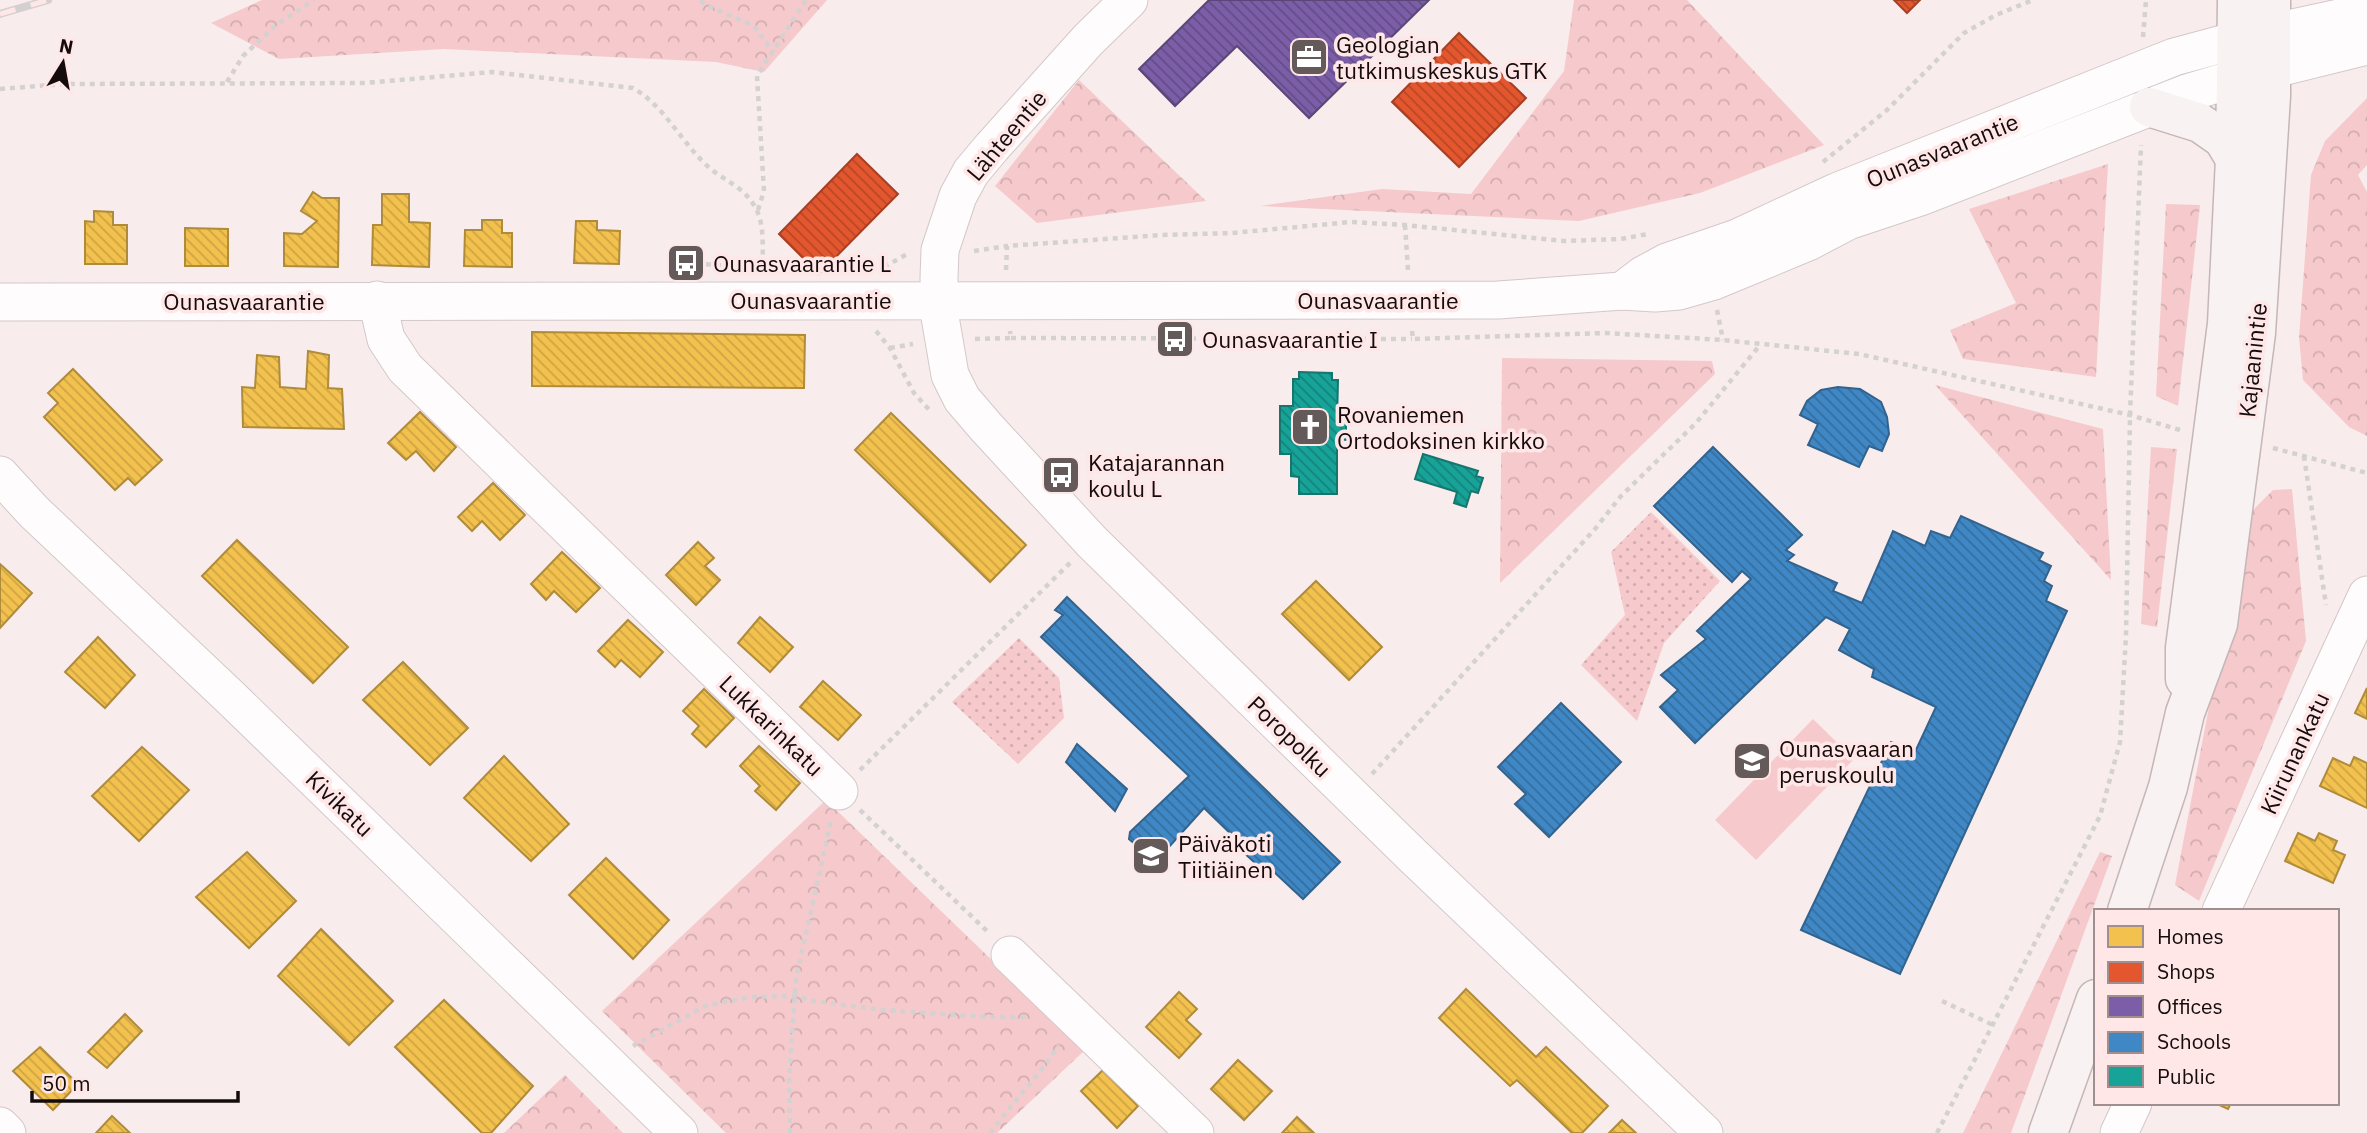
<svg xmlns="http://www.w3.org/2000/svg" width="2367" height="1133" viewBox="0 0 2367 1133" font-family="'IBM Plex Sans',sans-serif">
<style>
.grass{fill:url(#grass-dots)}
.forest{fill:url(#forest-crowns)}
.pitch{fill:#f6cacd}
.homes{fill:url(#homes-back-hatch);stroke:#af8b3a;stroke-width:2}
.shops{fill:url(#shops-back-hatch);stroke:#a64024;stroke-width:2}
.offices{fill:url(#offices-back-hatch);stroke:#5c4578;stroke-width:2}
.schools{fill:url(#schools-back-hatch);stroke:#32638e;stroke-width:2}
.public{fill:url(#public-back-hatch);stroke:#16766e;stroke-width:2}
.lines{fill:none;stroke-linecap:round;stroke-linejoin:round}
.minor-casing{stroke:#d3c8c9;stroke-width:39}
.major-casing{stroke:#c5b6b7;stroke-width:41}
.path{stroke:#d4d1d1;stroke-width:4.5;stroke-dasharray:5 5;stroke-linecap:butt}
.minor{stroke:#fefcfc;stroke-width:37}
.major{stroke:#f8f2f2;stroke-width:38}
.rail-casing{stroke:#d4d0d0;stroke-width:8}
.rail{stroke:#ffe6e7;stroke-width:5;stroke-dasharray:16;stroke-linecap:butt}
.labels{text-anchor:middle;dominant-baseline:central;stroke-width:7;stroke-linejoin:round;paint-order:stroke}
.poi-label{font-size:23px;fill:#140c0c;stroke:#ffe6e7;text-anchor:start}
.street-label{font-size:23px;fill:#140c0c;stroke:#ffe6e7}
</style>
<defs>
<pattern id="grass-dots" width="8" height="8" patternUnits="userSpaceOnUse" patternTransform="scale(1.75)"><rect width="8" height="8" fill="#f6cacd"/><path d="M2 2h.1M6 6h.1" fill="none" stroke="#d2acaf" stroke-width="1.8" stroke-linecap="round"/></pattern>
<pattern id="forest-crowns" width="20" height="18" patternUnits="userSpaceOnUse" patternTransform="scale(1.75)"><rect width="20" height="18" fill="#f6cacd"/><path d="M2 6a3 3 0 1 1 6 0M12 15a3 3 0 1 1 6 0" fill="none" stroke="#d2acaf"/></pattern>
<pattern id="homes-back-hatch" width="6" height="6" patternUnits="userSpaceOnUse" patternTransform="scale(1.75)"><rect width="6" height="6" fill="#f2c14e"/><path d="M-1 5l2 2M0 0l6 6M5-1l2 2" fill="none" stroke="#cfa543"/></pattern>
<pattern id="shops-back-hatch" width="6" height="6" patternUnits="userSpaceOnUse" patternTransform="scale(1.75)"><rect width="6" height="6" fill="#e4572e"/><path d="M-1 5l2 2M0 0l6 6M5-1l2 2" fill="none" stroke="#b84626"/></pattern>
<pattern id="offices-back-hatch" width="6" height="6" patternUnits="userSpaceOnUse" patternTransform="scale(1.75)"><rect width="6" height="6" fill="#7b5ea7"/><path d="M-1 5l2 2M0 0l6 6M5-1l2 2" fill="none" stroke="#644c86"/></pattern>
<pattern id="schools-back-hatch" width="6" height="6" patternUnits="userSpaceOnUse" patternTransform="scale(1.75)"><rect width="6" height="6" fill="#3f88c5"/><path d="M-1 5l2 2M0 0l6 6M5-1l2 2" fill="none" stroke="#346e9e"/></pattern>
<pattern id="public-back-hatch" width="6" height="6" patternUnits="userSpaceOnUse" patternTransform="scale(1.75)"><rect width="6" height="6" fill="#17a398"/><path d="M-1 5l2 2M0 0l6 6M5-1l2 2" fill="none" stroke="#14837a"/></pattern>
</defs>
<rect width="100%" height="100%" fill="#f9ecec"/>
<g class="grass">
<polygon points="1651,512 1720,581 1664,643 1637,721 1581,665 1625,615 1611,552"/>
<polygon points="1019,638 1059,678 1064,718 1018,764 952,702"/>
</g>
<g class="forest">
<polygon points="262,0 827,0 764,72 716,62 444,49 279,59 211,23"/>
<polygon points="1574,0 1687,0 1824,145 1700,193 1579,221 1260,206 1382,189 1471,194 1564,71"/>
<polygon points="1079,80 1206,201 1037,223 995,186"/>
<polygon points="2367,98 2367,165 2358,175 2367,192 2367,436 2349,427 2303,380 2299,337 2311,175 2325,141"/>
<polygon points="2108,164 2096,377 1963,359 1950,330 2016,303 1969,209"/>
<polygon points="2166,204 2200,205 2178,406 2156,396"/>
<polygon points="1502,358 1712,361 1715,374 1500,583"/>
<polygon points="1935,385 2103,429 2111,580"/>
<polygon points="2151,447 2177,449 2157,627 2141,624"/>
<polygon points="2292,489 2306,641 2199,901 2175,885 2245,518 2273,490"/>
<polygon points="826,800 1085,1050 997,1133 726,1133 602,1011"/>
<polygon points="2100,852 2112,856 2011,1133 1963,1133"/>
<polygon points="565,1075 623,1133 504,1133"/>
</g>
<polygon class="pitch" points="1813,719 1854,759 1756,860 1715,820"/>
<g class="homes">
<polygon points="313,192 322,198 339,198 338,267 284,266 284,233 302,234 317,221 301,211"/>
<polygon points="382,194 409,194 409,222 430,223 429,267 372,265 373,225 382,225"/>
<polygon points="94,211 113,212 113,225 127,225 127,264 85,264 85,221 94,222"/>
<polygon points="482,220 502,220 502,233 512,233 512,267 464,266 465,230 482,230"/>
<polygon points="576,221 597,221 597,230 620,231 619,264 574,263"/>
<polygon points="185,228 228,229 228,266 185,266"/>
<polygon points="532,332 805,335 804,388 532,386"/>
<polygon points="308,351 329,355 328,388 342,389 344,429 243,427 242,387 255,388 257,355 279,357 280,387 306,389"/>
<polygon points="73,369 162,460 135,485 128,478 115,490 44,417 58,403 48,393"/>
<polygon points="420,412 456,447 434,471 416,451 406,460 388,443"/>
<polygon points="891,413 1026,545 990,582 855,450"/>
<polygon points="493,483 525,515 500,540 482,521 472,531 458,517"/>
<polygon points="237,540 348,647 313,683 202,576"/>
<polygon points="698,542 714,558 705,566 720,580 696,605 666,575"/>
<polygon points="562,552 600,588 576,612 554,591 546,600 531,584"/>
<polygon points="0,564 32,593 0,628"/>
<polygon points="1316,581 1382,647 1349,680 1282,614"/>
<polygon points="760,617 793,647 770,672 738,643"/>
<polygon points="628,620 663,652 640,677 621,660 615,667 598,651"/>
<polygon points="98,637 135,675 105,708 65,672"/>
<polygon points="403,662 468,728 430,765 363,700"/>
<polygon points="823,681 861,715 838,740 800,707"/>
<polygon points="2367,688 2367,719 2355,713"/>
<polygon points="704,689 734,718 706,747 692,734 699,726 683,711"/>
<polygon points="759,746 800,783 776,810 755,791 760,786 740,766"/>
<polygon points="142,747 189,790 139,841 92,796"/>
<polygon points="504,756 569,824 531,861 464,798"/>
<polygon points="2354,757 2367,763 2367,808 2320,786 2333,758 2350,766"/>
<polygon points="2298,833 2315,841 2319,833 2337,841 2333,850 2345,855 2333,883 2285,861"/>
<polygon points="247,852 296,901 249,948 196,897"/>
<polygon points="606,858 669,920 633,959 569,895"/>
<polygon points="321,929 393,1001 349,1045 278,976"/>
<polygon points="1466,989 1536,1057 1546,1047 1608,1106 1582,1133 1572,1133 1517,1080 1510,1086 1439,1018"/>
<polygon points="1179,992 1197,1009 1186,1020 1201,1034 1179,1058 1146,1027"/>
<polygon points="444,1000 533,1086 491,1133 482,1133 395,1047"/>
<polygon points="125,1014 142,1031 107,1068 88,1052"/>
<polygon points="40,1047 78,1084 53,1110 13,1071"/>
<polygon points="1238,1060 1272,1091 1244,1120 1211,1089"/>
<polygon points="1103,1070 1138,1106 1117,1128 1081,1091"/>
<polygon points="2215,1103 2231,1103 2228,1109"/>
<polygon points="112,1116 130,1133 96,1133"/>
<polygon points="1297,1117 1314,1133 1282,1133"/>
<polygon points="1622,1120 1636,1133 1609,1133"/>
</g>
<g class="shops">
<polygon points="1894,0 1920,0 1907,13"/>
<polygon points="1459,33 1526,98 1459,167 1392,102"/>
<polygon points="857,154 898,194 819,274 779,234"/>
</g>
<polygon class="offices" points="1209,0 1429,0 1309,118 1237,46 1175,106 1139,69"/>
<g class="schools">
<polygon points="1838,387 1860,389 1881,402 1887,417 1889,434 1882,451 1869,446 1859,467 1808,445 1818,424 1800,415 1807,401 1821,390"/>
<polygon points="1713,447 1802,535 1786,550 1794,555 1787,561 1837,583 1833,591 1862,603 1893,531 1925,546 1931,531 1950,538 1961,516 2043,553 2039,560 2051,566 2044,581 2052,586 2046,601 2067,611 1900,974 1801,930 1891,742 1915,752 1936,707 1872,677 1874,669 1839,650 1850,629 1826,617 1695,743 1660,707 1678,690 1661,675 1706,639 1697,631 1751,579 1742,571 1732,582 1654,506"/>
<polygon points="1067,597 1340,862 1303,899 1273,871 1268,875 1231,841 1234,837 1204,808 1159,858 1151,858 1129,839 1130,832 1189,776 1041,637 1063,615 1055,610"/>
<polygon points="1561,703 1621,762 1549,837 1515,804 1526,794 1498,767"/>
<polygon points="1077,744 1127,789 1115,811 1066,762"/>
</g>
<g class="public">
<polygon points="1299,372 1332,373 1332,380 1338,380 1337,421 1346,421 1346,440 1337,439 1337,494 1299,494 1299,477 1291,476 1291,454 1280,454 1280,406 1293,406 1293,379 1299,379"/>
<polygon points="1423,454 1478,471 1476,476 1483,478 1478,493 1471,491 1466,507 1454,503 1457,492 1415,479"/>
</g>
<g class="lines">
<defs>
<g id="minor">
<polyline points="1129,0 1088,40 992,147 971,172 958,196 940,250 939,278 940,317 950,375 962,399 986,427 1092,542 1414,857 1704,1133"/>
<polyline points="1622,291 1643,275 1667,262 1737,238 1836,192 2174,57 2237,40 2367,12"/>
<polyline points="377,300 386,339 405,368 839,791"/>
<polyline points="0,302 1498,300 1622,291 1655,293 1679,291 1714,281 1808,242 1848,221 1920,197 2187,93 2237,78 2367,46"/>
<polyline points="0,475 34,512 230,697 679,1133"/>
<polyline points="2221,911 2367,595"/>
<polyline points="1010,955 1195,1133"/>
<polyline points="0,1126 7,1133"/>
<polyline points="2119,1133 2133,1103"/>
</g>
<g id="major">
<polyline points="2149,107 2200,123 2223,139 2235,159"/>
<polyline points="2185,679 2185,648 2227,324 2235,159 2237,0"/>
<polyline points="2127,911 2168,787 2185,713 2218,624 2256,333 2271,96 2271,0"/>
<polyline points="2048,1133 2096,999"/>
</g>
</defs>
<use href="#minor" class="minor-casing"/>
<use href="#major" class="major-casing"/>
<g class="path">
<polyline points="701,0 704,4 754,26 773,52"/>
<polyline points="2143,37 2146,0"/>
<polyline points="227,82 243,56 276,25 314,0"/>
<path d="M0 89 63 84 365 83 492 72 633 88C666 107 683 146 712 170 728 182 747 190 756 209 765 225 762 250 763 268"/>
<polyline points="1823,162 1887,110 1964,33 1996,15 2033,0"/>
<polyline points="758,210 764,191 757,76 806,0"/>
<polyline points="1405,225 1408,270"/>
<polyline points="974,251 1007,246"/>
<polyline points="686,263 734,266"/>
<polyline points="884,267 909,253"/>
<polyline points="1006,270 1007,246 1162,235 1232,233 1351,222 1405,225 1564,241 1621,239 1648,234"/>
<polyline points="1717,310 1723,340"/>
<polyline points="876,331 890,348 914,393 932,413"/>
<polyline points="1412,331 1413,339 1605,333 1723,340 1859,354 2130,415 2180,430"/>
<polyline points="1011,338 1412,339"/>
<polyline points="975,339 1011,338 1010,331"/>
<polyline points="890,348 913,344"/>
<polyline points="2273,448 2367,473"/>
<polyline points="2304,456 2326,605"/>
<polyline points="860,770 1071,562"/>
<polyline points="1372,774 1595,529 1621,496 1696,423 1760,345"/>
<polyline points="860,810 988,932"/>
<polyline points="1942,1001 1993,1025"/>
<polyline points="633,1046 705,1006 751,997 795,996 814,1001 883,1010 988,1017 1028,1017"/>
<polyline points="790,1133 789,1078 796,979 831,821"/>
<path d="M990 1133C1012 1103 1038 1077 1059 1045"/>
<polyline points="1937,1133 2100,816 2120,742 2126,635 2130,415 2141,145"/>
</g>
<use href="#minor" class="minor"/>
<use href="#major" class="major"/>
<defs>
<polyline id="rail" points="0,14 48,0"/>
</defs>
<use href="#rail" class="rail-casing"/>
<use href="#rail" class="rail"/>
</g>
<defs>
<symbol id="office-square" viewBox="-11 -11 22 22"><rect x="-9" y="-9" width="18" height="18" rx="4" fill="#645a5a" stroke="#ffe6e7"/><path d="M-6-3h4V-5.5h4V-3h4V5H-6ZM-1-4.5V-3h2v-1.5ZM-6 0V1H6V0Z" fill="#fff"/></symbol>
<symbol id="bus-square" viewBox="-11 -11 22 22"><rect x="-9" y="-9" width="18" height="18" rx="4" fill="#645a5a" stroke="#ffe6e7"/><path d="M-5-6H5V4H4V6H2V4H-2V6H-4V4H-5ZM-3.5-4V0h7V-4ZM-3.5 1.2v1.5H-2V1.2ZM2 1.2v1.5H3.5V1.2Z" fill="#fff"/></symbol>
<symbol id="church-square" viewBox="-11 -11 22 22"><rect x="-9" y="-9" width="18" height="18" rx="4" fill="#645a5a" stroke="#ffe6e7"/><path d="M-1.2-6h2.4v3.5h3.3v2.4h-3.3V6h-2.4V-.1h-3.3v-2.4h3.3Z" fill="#fff"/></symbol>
<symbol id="school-square" viewBox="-11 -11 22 22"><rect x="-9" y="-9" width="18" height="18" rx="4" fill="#645a5a" stroke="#ffe6e7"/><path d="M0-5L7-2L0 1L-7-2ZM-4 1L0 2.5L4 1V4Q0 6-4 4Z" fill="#fff"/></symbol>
</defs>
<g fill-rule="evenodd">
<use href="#office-square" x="1287" y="35" width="44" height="44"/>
<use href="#bus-square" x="664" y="241" width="44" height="44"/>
<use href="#bus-square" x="1153" y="317" width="44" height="44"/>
<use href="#church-square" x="1288" y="405" width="44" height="44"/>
<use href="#bus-square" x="1039" y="453" width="44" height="44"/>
<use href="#school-square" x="1730" y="739" width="44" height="44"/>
<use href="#school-square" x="1129" y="834" width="44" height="44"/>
</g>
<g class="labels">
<g class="poi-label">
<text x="1336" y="44">Geologian<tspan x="1336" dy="26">tutkimuskeskus GTK</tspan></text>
<text x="713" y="263">Ounasvaarantie L</text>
<text x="1202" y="339">Ounasvaarantie I</text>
<text x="1337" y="414">Rovaniemen<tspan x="1337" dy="26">Ortodoksinen kirkko</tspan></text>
<text x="1088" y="462">Katajarannan<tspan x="1088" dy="26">koulu L</tspan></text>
<text x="1779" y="748">Ounasvaaran<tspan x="1779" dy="26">peruskoulu</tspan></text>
<text x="1178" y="843">Päiväkoti<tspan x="1178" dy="26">Tiitiäinen</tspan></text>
</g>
<g class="street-label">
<text transform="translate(1006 135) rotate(-50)">Lähteentie</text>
<text transform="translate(1942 150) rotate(-22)">Ounasvaarantie</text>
<text x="811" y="300">Ounasvaarantie</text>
<text x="1378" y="300">Ounasvaarantie</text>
<text x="244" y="301">Ounasvaarantie</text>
<text transform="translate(2252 360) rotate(-84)">Kajaanintie</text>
<text transform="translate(772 725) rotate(44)">Lukkarinkatu</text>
<text transform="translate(1290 736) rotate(44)">Poropolku</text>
<text transform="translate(2294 753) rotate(-65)">Kiirunankatu</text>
<text transform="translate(340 803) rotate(44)">Kivikatu</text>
</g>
</g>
<rect x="2094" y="909" width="245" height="196" fill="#ffe6e7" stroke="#a18f8f" stroke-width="2"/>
<rect x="2108" y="926" width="35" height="21" fill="#f2c14e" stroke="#a18f8f" stroke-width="2"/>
<text x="2157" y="944" font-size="21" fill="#140c0c">Homes</text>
<rect x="2108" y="962" width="35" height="21" fill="#e4572e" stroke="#a18f8f" stroke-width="2"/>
<text x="2157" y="979" font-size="21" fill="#140c0c">Shops</text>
<rect x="2108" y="996" width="35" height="21" fill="#7b5ea7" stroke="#a18f8f" stroke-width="2"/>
<text x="2157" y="1014" font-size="21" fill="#140c0c">Offices</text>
<rect x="2108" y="1032" width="35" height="21" fill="#3f88c5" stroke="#a18f8f" stroke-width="2"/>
<text x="2157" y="1049" font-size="21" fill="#140c0c">Schools</text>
<rect x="2108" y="1066" width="35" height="21" fill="#17a398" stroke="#a18f8f" stroke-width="2"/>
<text x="2157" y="1084" font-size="21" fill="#140c0c">Public</text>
<g transform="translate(63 63) rotate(11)" stroke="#ffe6e7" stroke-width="5" paint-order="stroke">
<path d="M0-5L12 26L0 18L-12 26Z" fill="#140c0c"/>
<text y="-10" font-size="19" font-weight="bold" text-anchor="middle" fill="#140c0c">N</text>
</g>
<path d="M32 1091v10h206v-10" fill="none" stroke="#140c0c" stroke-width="3.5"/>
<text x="42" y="1091" font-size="21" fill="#140c0c" stroke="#ffe6e7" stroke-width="5" paint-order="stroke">50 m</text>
</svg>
